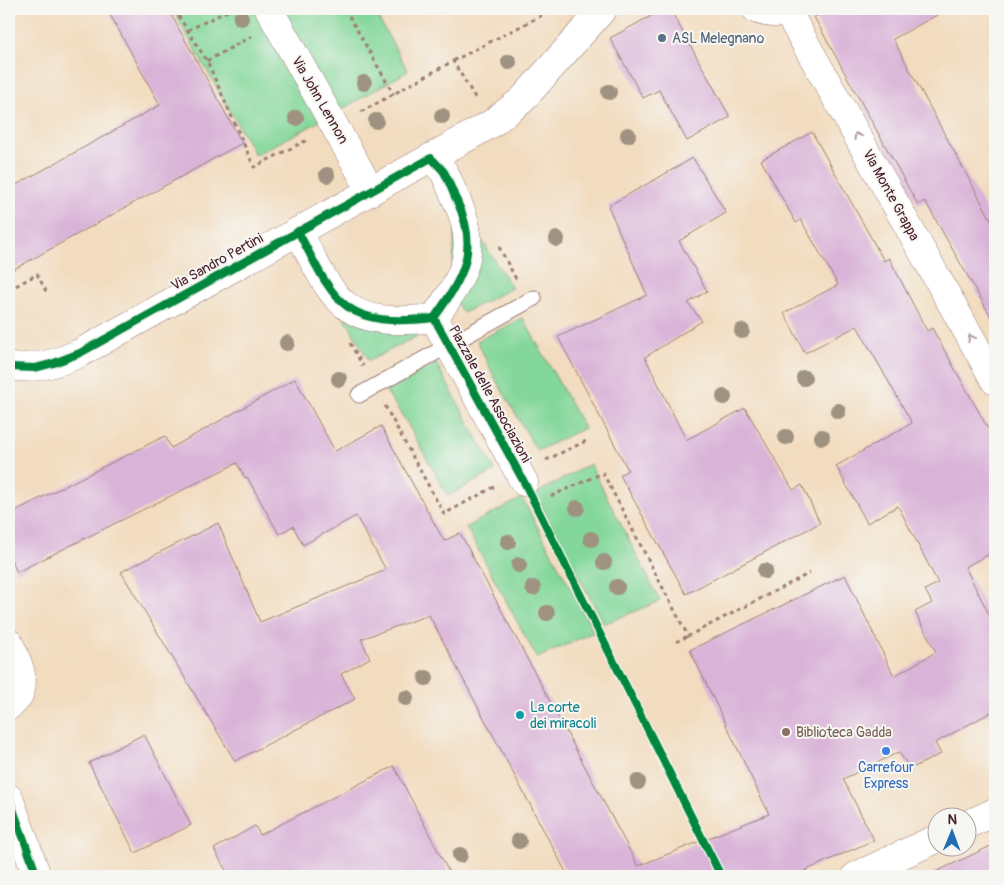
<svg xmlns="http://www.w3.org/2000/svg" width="1004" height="885" viewBox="0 0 1004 885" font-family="Pangolin,sans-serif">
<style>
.green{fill:#83d79a;stroke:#667b62}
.building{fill:#d9b3d8}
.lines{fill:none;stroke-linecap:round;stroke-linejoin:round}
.lane-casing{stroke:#9e7e75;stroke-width:17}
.street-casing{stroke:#9e7e75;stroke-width:29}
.path{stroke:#9e7e75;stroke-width:3;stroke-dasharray:4 4;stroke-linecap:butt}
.lane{stroke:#fff;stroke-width:15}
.street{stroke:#fff;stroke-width:28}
.cycleway-casing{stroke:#f6f6f2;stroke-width:11}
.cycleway{stroke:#00873e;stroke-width:8}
.tree{fill:#9f9280}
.oneway{stroke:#ae9aa0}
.service-dot{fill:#5c6f8a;stroke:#f6f6f2;stroke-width:2}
.culture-dot{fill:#0f9aa8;stroke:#f6f6f2;stroke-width:2}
.education-dot{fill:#8d6e63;stroke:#f6f6f2;stroke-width:2}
.shop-dot{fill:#3f7fe0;stroke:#f6f6f2;stroke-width:2}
.labels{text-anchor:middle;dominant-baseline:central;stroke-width:4;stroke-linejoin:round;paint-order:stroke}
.service-label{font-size:14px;fill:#4e5e75;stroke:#f6f6f2;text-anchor:start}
.street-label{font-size:14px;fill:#4a1f2b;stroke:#f6f6f2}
.culture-label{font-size:14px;fill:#0d838f;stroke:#f6f6f2;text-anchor:start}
.education-label{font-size:14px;fill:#785e54;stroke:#f6f6f2;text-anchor:start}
.shop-label{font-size:14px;fill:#366cbe;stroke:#f6f6f2}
</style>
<rect width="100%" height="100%" fill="#f6f6f2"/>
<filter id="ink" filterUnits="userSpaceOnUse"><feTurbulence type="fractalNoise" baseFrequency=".02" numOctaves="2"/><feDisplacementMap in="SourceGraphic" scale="10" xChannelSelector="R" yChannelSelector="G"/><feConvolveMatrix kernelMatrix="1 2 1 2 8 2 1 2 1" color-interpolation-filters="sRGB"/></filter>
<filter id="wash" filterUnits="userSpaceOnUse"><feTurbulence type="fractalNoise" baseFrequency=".0096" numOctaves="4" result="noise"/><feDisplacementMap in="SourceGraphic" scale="20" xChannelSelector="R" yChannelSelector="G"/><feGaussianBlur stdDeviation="1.12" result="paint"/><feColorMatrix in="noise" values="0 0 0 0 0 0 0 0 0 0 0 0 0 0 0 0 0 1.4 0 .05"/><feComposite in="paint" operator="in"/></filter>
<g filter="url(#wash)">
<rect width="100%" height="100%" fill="#f2dcbf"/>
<g class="green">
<polygon points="172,9 373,9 408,71 330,116 255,155"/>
<polygon points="457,201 512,288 463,313 451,295"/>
<polygon points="327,286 408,321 417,336 369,361"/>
<polygon points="523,318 584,428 537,451 495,378 477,341"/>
<polygon points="436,363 495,471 448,496 407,423 386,391"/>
<polygon points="590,464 660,601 604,624 535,494"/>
<polygon points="522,498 594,632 537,658 466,527"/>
</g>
<g id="blocks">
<g class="building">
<polygon points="107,9 168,9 242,143 9,272 9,189 160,105"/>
<polygon points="664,9 670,9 730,117 687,141 659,90 643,98 610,38"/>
<polygon points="830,9 948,9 893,39 995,227 995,324 925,201 918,205 814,17"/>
<polygon points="812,132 884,261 889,258 927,331 932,328 995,441 995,551 965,567 995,626 995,710 935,743 941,754 910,769 899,752 843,779 874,840 793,876 568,876 429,615 361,639 370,658 341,674 355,699 235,761 121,572 218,523 260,622 386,570 356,516 303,545 293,526 279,534 247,477 245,478 237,463 17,572 9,555 9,514 165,436 171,448 295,379 335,451 381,426 444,541 460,533 638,866 769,814 690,650 845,575 894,676 936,652 915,612 932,603 925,590 938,583 898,506 867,523 836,466 912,423 857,326 805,353 784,313 838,285 801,220 796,223 761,160"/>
<polygon points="693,158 726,213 679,241 707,291 688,303 702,321 645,357 686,440 745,408 793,490 802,485 820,523 686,594 620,475 628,470 558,337 647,295 608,206"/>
<polygon points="144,734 191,825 135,853 89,763"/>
<polygon points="394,766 451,876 229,876 214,849 255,826 260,835"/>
<polygon points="995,844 995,876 927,876"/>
</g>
</g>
</g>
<g filter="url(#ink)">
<use href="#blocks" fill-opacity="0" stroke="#9e7e75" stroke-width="1"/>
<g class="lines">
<defs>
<polyline id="lane" points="359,395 534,298"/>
<g id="street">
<polyline points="269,9 371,191"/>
<path d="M756 9C768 14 780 15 791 9"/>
<polyline points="786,9 995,381"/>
<path d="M298 231C336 305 344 328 434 318 463 278 480 250 457 201 452 191 449 181 444 172 440 167 435 162 431 158"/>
<polyline points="434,318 524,482"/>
<path d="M9 367C34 369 57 364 80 353L491 124 522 100 603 9"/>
<path d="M9 643C19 664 32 689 9 706"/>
<polyline points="9,798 37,876"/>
<polyline points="966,825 995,812"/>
<polyline points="856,876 936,839"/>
</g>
</defs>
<use href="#lane" class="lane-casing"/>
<use href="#street" class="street-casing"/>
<g class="path">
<polyline points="174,9 207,61 254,167 309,139"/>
<polyline points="345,9 394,95"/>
<polyline points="188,30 232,9"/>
<polyline points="207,61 252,36"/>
<polyline points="453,61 554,9"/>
<polyline points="361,112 453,61 476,99"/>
<polyline points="499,247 517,281"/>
<polyline points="9,290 37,274 47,293"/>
<polyline points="350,343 363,366"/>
<polyline points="385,406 444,514 494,487"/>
<polyline points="546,460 586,441"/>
<polyline points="551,496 603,473 688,636 810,573"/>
<polyline points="537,508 702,840"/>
<polyline points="676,642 688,636"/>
</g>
<use href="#lane" class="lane"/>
<use href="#street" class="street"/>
<defs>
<g id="cycleway">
<polyline points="434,318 524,482 721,876"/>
<path d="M9 367 35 368 54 363 80 353 431 158C435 162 440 167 444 172 449 181 452 191 457 201 480 250 463 278 434 318 344 328 336 305 298 231"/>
<polyline points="9,798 37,876"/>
</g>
</defs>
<use href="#cycleway" class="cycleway-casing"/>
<use href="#cycleway" class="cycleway"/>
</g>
<g class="tree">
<circle cx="241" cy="18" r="8"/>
<circle cx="509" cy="62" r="8"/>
<circle cx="364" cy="83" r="8"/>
<circle cx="609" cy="92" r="8"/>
<circle cx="442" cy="116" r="8"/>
<circle cx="296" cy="118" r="8"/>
<circle cx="376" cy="121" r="8"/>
<circle cx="628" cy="135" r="8"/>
<circle cx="327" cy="175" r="8"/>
<circle cx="557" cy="239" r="8"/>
<circle cx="742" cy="331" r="8"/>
<circle cx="287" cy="343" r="8"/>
<circle cx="804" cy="378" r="8"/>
<circle cx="339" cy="379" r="8"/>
<circle cx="724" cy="397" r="8"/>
<circle cx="838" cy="411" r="8"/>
<circle cx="786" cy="437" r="8"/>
<circle cx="822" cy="437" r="8"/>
<circle cx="577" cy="508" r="8"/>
<circle cx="591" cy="539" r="8"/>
<circle cx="508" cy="542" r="8"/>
<circle cx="604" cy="562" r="8"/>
<circle cx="519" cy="565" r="8"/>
<circle cx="765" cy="571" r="8"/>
<circle cx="617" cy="587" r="8"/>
<circle cx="533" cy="588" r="8"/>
<circle cx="547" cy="613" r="8"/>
<circle cx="426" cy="678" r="8"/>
<circle cx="406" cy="698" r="8"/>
<circle cx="638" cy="782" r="8"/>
<circle cx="519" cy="841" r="8"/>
<circle cx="460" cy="855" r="8"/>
</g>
<defs><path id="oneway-chevron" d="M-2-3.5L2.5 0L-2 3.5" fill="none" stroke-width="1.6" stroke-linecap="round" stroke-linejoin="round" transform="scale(1.25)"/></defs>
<g class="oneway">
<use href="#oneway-chevron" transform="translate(857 136) rotate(-119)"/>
<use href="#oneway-chevron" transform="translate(971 338) rotate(-119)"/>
</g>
</g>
<circle class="service-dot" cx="662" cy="38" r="5"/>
<circle class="culture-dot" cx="520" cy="715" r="5"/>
<circle class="education-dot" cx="786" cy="732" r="5"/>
<circle class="shop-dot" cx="886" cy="751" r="5"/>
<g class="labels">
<g class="service-label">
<text x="672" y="38">ASL Melegnano</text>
</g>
<g class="street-label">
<text transform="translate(320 100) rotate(60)">Via John Lennon</text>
<text transform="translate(891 195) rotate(61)">Via Monte Grappa</text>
<text transform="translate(217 262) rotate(-29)">Via Sandro Pertini</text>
<text transform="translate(490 394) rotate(61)">Piazzale delle Associazioni</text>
</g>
<g class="culture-label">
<text x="530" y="707">La corte<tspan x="530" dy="16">dei miracoli</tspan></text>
</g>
<g class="education-label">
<text x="796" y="732">Biblioteca Gadda</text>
</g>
<g class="shop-label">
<text x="886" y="767">Carrefour<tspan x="886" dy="16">Express</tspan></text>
</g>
</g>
<rect width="1004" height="885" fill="none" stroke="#f6f6f2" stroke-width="30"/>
<g transform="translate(952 832) rotate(1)"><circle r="24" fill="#f6f6f2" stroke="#b1a0a2"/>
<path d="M0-4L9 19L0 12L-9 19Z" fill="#1f6fb2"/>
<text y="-8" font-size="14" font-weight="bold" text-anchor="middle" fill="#4a1f2b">N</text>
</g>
</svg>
